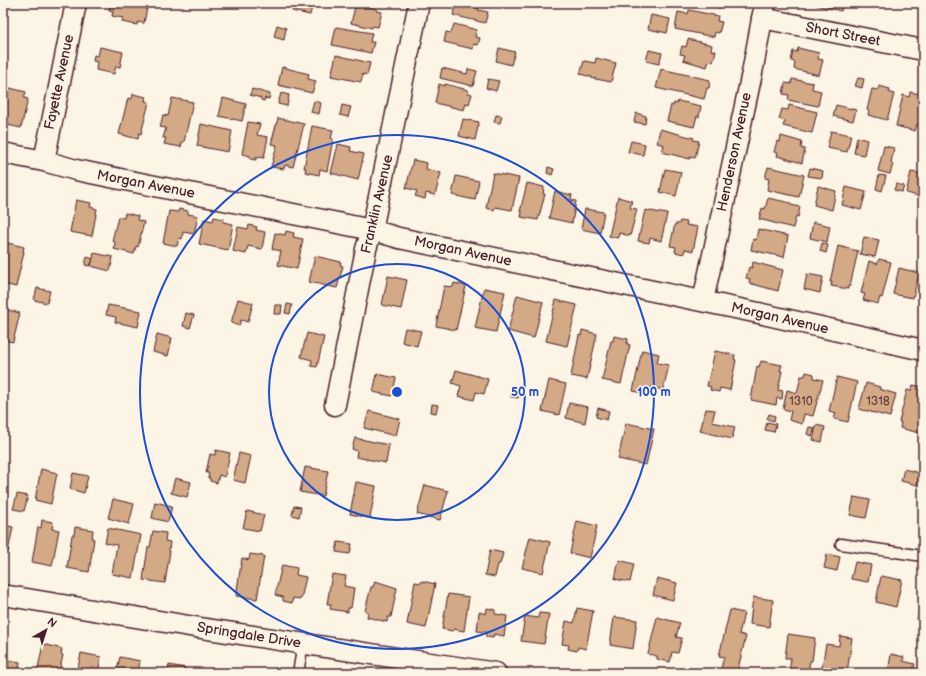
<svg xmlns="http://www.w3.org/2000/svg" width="926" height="676" viewBox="0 0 926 676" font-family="'Balsamiq Sans',sans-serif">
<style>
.building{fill:#d4aa86;stroke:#4a1f2b}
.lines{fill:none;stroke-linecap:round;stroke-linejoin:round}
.service-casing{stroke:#4a1f2b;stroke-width:13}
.minor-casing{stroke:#4a1f2b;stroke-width:23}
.service{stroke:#fcf5e5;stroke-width:10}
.minor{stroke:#fcf5e5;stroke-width:20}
.ring{fill:none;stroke:#1d4ed8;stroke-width:2}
.labels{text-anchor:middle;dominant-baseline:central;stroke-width:3;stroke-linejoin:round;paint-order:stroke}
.number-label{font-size:12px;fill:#6c4242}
.street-label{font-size:14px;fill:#4a1f2b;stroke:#fcf5e5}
.centre{fill:#1d4ed8;stroke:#fcf5e5;stroke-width:2}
.ring-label{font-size:12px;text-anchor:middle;font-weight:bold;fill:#1d4ed8;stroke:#fcf5e5;stroke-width:3;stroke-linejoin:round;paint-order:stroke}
</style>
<rect width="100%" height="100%" fill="#fcf5e5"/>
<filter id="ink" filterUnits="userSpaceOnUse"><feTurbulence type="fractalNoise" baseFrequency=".025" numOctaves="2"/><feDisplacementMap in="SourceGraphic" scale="8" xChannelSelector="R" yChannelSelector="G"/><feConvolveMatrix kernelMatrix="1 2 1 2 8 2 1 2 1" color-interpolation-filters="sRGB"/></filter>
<g filter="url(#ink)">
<g class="building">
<polygon points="110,3 148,3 144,23 138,22 137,25 122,22 123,18 112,16 113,11 109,10"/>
<polygon points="293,3 313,3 310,15 292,11"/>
<polygon points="356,3 377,9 376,11 382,12 378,27 373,26 372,28 351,23"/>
<polygon points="454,3 480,3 478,10 488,12 485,23 453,15 455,9 452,8"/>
<polygon points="699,3 727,3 726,7 720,6 720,8"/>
<polygon points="807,3 843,3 841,11"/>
<polygon points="689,10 718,16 717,21 722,22 719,33 715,32 714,37 675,29 678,12 688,14"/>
<polygon points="651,15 670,19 667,33 648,29"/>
<polygon points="454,24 477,30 475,37 480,38 478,45 474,44 473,49 444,42 446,32 451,33"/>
<polygon points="277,25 286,28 284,40 274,37"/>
<polygon points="336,27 372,33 370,42 374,42 371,53 332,45"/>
<polygon points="688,39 712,45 711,50 716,51 713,62 709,61 707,67 683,60 685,55 680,54 682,46 686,47"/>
<polygon points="100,47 123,52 120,67 116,66 114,74 96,70 97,62 93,61 94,55 98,56"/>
<polygon points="499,48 515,52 511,65 496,61"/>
<polygon points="798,48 819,53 818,59 823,60 819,75 794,69 795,62 791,61 793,51 797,52"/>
<polygon points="649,50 662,53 659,64 646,61"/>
<polygon points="336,55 370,63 367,75 363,74 361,82 331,76"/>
<polygon points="596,58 616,63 611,82 591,78 592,77 580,74 584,61 595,63"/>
<polygon points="282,67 309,74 308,79 316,81 312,93 278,85"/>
<polygon points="442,68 467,74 468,69 477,71 473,86 440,78"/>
<polygon points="661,69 710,80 709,88 707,88 704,99 656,88"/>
<polygon points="858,78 864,79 862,88 855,86"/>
<polygon points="488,79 499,81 496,91 486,88"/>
<polygon points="792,79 813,83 812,89 821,91 818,106 788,100 789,95 783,94 785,83 791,84"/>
<polygon points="439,84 445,86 445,84 468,90 468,93 472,94 469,104 466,103 464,110 435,103"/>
<polygon points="879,86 890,89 889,92 894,94 887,120 868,115 869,111 867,110 872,89 878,90"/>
<polygon points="6,87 26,92 24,98 28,99 21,128 3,124 3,98"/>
<polygon points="252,89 270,94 269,99 265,98 264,101 261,100 261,98 250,95"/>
<polygon points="910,92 920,94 919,98 923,99 923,108 919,125 917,124 915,131 896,126 903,95 909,97"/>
<polygon points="281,93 289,95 287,106 278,104"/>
<polygon points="133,94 146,97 145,101 149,102 141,134 139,133 138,139 119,134 128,98 132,99"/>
<polygon points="172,98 193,102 184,142 182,142 181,147 164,144 166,138 163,138 166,128 160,127 163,115 168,116"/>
<polygon points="223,98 246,104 242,121 219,116"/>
<polygon points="314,101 321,103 319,114 311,112"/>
<polygon points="678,101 701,106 699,117 697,116 694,127 667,121 671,105 673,106 674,103 677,104"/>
<polygon points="342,105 351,107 348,117 340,115"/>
<polygon points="789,105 817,112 812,133 783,126 785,121 779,119 782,109 788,110"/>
<polygon points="836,105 856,110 853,121 833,116"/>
<polygon points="636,113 646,116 645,124 634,122"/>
<polygon points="496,115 502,116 500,123 494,122"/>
<polygon points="278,118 304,124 293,167 285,165 284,169 271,167 277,145 271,144"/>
<polygon points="463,119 479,122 475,140 459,136"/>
<polygon points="248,122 260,124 257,135 268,137 264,158 256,157 256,160 250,159 250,156 242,154"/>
<polygon points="201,124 232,131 228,152 197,146"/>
<polygon points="312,126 333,130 331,139 333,139 327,171 320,169 319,175 305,172 306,168 304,168"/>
<polygon points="660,129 694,138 693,140 699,141 695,158 690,157 690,159 662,152 664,145 657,143"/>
<polygon points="831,131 851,135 847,152 827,148"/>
<polygon points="781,136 802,142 801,148 805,149 802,163 777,156 778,153 774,152 777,141 780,142"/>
<polygon points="857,137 867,140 864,155 854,153"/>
<polygon points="631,141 645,144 643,155 628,152"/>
<polygon points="338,144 351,147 350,151 364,154 358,180 331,173"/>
<polygon points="884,146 894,148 891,163 893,164 890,174 878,171"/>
<polygon points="413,160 427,163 426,169 441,173 435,195 426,193 425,199 415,196 417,191 406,188"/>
<polygon points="548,167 554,169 552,175 547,173"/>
<polygon points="768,167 804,175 799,197 767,190 769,179 765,178"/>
<polygon points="810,168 823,171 822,178 808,176"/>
<polygon points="665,169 681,172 676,196 660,192"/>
<polygon points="911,172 923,174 923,197 906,193"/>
<polygon points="493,173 519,178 512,210 495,207 494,210 486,208"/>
<polygon points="879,175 886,176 882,191 876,189"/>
<polygon points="456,176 479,181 475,200 452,195"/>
<polygon points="527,183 544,187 543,194 545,194 538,220 521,217 522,212 520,212"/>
<polygon points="896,184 904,186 902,192 894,190"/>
<polygon points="818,186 836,191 832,210 814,205"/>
<polygon points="846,187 866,192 861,210 842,205"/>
<polygon points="555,191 572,195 571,200 576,201 572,223 549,218"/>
<polygon points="618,197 632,201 630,208 637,209 630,236 619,233 618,238 609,236"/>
<polygon points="768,198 791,203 791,205 800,207 798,217 796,216 793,228 759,219 762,208 765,209"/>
<polygon points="76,200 91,203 90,207 97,209 92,236 70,232"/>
<polygon points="179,209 188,211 188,214 198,216 194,234 183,232 182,239 179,238 177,246 163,243 169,211 178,212"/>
<polygon points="585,209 604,212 600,233 581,229"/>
<polygon points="645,210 667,214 661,241 650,238 649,243 638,241"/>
<polygon points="125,213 138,216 137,220 144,222 138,247 136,246 134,254 114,249 115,242 112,241 118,217 124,218"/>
<polygon points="214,217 224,219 223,222 233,224 228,250 199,244 204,219 213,221"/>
<polygon points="680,221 687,222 686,225 698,227 693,251 685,249 684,254 675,252 676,247 670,246 675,224 679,224"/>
<polygon points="813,222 830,226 827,242 810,238"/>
<polygon points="249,225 257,227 256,230 265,232 262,249 248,246 246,254 233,251 238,227 248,229"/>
<polygon points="758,229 788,236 784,257 751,250 753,239 756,240"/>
<polygon points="286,231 294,233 293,237 303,239 297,269 278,265 281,251 272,249 275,233 285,235"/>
<polygon points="864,237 879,240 875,257 860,254"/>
<polygon points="4,242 24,247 23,252 24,252 16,287 3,284"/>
<polygon points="822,243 828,245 826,253 820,251"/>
<polygon points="838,246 858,251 850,286 848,286 848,289 831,286 832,282 830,282"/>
<polygon points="94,253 113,257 110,271 91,266"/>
<polygon points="315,256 341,262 340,265 343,266 337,288 309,282"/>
<polygon points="87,257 93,259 90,266 85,265"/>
<polygon points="879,259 891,262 882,298 880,297 878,304 863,300 865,294 861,293 869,261 877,264"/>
<polygon points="753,262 783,270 778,291 749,283 750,279 746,278 749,267 752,268"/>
<polygon points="923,264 923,288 918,287"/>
<polygon points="899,268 919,273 913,298 893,294"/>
<polygon points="807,274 823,277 820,293 804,289"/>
<polygon points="388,276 407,280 401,309 382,305"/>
<polygon points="454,283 466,286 456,330 436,326 444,286 453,287"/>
<polygon points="37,288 50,291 47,303 34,300"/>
<polygon points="484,288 505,292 496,332 475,328"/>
<polygon points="517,295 543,302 534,338 508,331"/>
<polygon points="238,299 253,303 248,322 241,320 239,326 231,323"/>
<polygon points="556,300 577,305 567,346 546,341"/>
<polygon points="287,304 292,305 290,314 285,313"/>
<polygon points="108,305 141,311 138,327 115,322 116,317 106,315"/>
<polygon points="275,305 282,305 281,314 274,314"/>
<polygon points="4,309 20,313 13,342 4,340 6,334 3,333"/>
<polygon points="186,313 194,315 190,328 183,326"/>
<polygon points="405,328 421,331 417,346 402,342"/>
<polygon points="582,330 597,334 587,379 571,376 579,335 581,336"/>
<polygon points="307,333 324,337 317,367 311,366 312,360 301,357"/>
<polygon points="157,334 172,338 168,356 153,352"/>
<polygon points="614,336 628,339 627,344 630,345 621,384 602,380 611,341 613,341"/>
<polygon points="642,350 659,354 657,363 669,365 663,390 651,387 649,394 633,391"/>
<polygon points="715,351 735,355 734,359 736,360 730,390 720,388 719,392 710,390 711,387 707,386"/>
<polygon points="761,361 782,365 780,371 782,371 778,390 783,391 782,399 777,398 776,405 751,400 757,366 759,367"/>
<polygon points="456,370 488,379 484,394 476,392 474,400 458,396 461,386 452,383"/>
<polygon points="806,372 814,374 814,378 823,380 813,416 804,414 802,424 789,420 791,411 783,409 787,390 797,393 801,376 805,376"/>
<polygon points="377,374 396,378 392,396 373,392"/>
<polygon points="837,377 857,382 848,422 834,419 836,413 829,411"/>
<polygon points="549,380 566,384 559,415 542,411"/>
<polygon points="866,383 880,387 879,389 896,394 890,417 859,409"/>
<polygon points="913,385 923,387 923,434 900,428 901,422 899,422 907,390 911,391"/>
<polygon points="513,386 520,388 518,398 511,397"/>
<polygon points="569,403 588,407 585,423 566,418"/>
<polygon points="432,404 438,405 436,413 431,412"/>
<polygon points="598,408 609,411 607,420 596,417"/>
<polygon points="706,409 715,410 712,422 735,427 732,439 700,431"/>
<polygon points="369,411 400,419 396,436 364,428"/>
<polygon points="769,414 775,416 774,421 767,419"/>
<polygon points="767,422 776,424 774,432 765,430"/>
<polygon points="626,423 654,429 646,465 618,459"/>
<polygon points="816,425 825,427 822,442 813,440"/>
<polygon points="809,427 815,428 812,436 807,434"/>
<polygon points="355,438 389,445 386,463 356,457 357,451 352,449"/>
<polygon points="216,450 230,453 225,477 219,475 217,483 210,481 210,478 208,478 209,473 206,473 210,454 215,455"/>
<polygon points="239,453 251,456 245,483 233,480"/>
<polygon points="305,467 328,471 323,496 300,492"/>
<polygon points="41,469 57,473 51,504 35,500"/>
<polygon points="904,469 920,473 917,485 901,481"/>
<polygon points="73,473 88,476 84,493 70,489"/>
<polygon points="175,478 191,482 187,497 171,493"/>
<polygon points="356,482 376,486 370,518 350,514"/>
<polygon points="425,485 448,491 440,520 417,514"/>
<polygon points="17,494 28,496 24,511 13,509"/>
<polygon points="854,497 870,500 866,518 850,515"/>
<polygon points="113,499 134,504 129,524 108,518"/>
<polygon points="155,502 172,506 168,522 152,518"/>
<polygon points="294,506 301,507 299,517 292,515"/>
<polygon points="247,511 264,515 260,531 243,528"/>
<polygon points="3,519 4,520 3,525 13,527 8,552 3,552"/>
<polygon points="42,520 53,522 52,529 59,530 52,566 32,562 38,527 41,528"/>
<polygon points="577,521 597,526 590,558 570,553"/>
<polygon points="75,527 93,530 92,539 94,539 89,572 67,568 72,535 74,535"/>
<polygon points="108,528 141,535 133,578 112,574 117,545 105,543"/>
<polygon points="153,531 166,533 165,541 170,542 169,551 170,551 165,583 143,580 148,547 150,547"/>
<polygon points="530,537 550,542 543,573 522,568"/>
<polygon points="338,542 352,544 350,554 336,552"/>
<polygon points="490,550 503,553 500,564 498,564 495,577 485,575"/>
<polygon points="250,554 264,556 257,599 236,596 242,558 249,560"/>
<polygon points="827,554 840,557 837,571 824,568"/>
<polygon points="619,560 634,564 630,582 615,579"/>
<polygon points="855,562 871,565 868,582 851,579"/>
<polygon points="282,565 297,568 296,575 306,577 301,599 293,598 292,603 283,601 283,597 275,595"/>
<polygon points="332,574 346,576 344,586 354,588 351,608 348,608 348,612 330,609 331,604 327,604"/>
<polygon points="881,576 902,580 896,607 876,602"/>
<polygon points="657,578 677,583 673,600 653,595"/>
<polygon points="375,581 397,588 391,617 388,617 387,622 367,617 368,612 365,611 371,587 373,587"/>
<polygon points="422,581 435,584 426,628 407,624 415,582 421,583"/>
<polygon points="448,594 469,597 464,631 454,629 453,631 442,629"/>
<polygon points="753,597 773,600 769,627 750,624"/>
<polygon points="921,601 923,601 923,622 917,620"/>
<polygon points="487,608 495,610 495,614 507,616 504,636 494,634 493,638 486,637 486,632 477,631 479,612 486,614"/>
<polygon points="577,608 593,611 586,649 578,647 577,651 568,649 569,645 562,644 566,621 574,623"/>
<polygon points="730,610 744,613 739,634 746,636 737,673 720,672 724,657 719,656"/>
<polygon points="539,613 549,614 544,644 521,641 525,616 538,618"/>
<polygon points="614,617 637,620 633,649 610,645"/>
<polygon points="657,617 680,623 676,637 682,638 678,653 672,652 670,662 657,659 657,656 648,654"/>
<polygon points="788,634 815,638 812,661 810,661 808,673 789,673 791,658 785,658"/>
<polygon points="840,636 852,638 847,673 821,673 826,644 839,646"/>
<polygon points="43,644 62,649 61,654 63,655 59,673 37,673"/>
<polygon points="81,653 101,657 98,673 77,673"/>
<polygon points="891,654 904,657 903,661 915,664 913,670 922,673 888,673"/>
<polygon points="120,657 140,661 138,673 116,673"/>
<polygon points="9,660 20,662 18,673 7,673"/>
<polygon points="169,665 185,668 184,673 165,673 166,670 168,671"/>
<polygon points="211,669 225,672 225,673 211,673"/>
</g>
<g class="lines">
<defs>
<g id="service">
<polyline points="841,544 923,556"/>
<polyline points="298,673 303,644"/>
</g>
<g id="minor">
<polyline points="762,18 923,50"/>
<polyline points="3,153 44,161 76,170 372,230 399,238 754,312 923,350"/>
<polyline points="44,161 76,3"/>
<polyline points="703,301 752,73 765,3"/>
<polyline points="335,405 366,249 372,230 419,3"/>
<polyline points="3,595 207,629 496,673"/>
</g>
</defs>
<use href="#service" class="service-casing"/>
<use href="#minor" class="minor-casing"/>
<use href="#service" class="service"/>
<use href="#minor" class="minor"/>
</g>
</g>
<g class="ring">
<circle cx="397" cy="392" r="128"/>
<circle cx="397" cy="392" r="257"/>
</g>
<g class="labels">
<g class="number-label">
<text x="801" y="401">1310</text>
<text x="878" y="401">1318</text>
</g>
<g class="street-label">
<text transform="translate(843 34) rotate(11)">Short Street</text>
<text transform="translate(59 82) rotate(-78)">Fayette Avenue</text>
<text transform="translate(734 152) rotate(-78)">Henderson Avenue</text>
<text transform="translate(146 184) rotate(11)">Morgan Avenue</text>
<text transform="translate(377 204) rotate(-77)">Franklin Avenue</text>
<text transform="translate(463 251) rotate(12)">Morgan Avenue</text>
<text transform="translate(780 318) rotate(13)">Morgan Avenue</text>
<text transform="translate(249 635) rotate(9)">Springdale Drive</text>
</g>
</g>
<circle cx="397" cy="392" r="6" class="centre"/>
<g class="ring-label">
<text x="525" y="396">50 m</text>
<text x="654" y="396">100 m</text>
</g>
<rect width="926" height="676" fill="none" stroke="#fcf5e5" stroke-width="16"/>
<rect x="8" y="8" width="910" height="660" fill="none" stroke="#4a1f2b" stroke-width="1.5" filter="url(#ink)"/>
<g transform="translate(46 630) rotate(39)" stroke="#fcf5e5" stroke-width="3" paint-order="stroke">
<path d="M0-3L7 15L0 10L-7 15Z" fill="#4a1f2b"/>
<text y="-6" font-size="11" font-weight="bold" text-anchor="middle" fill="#4a1f2b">N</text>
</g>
</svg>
